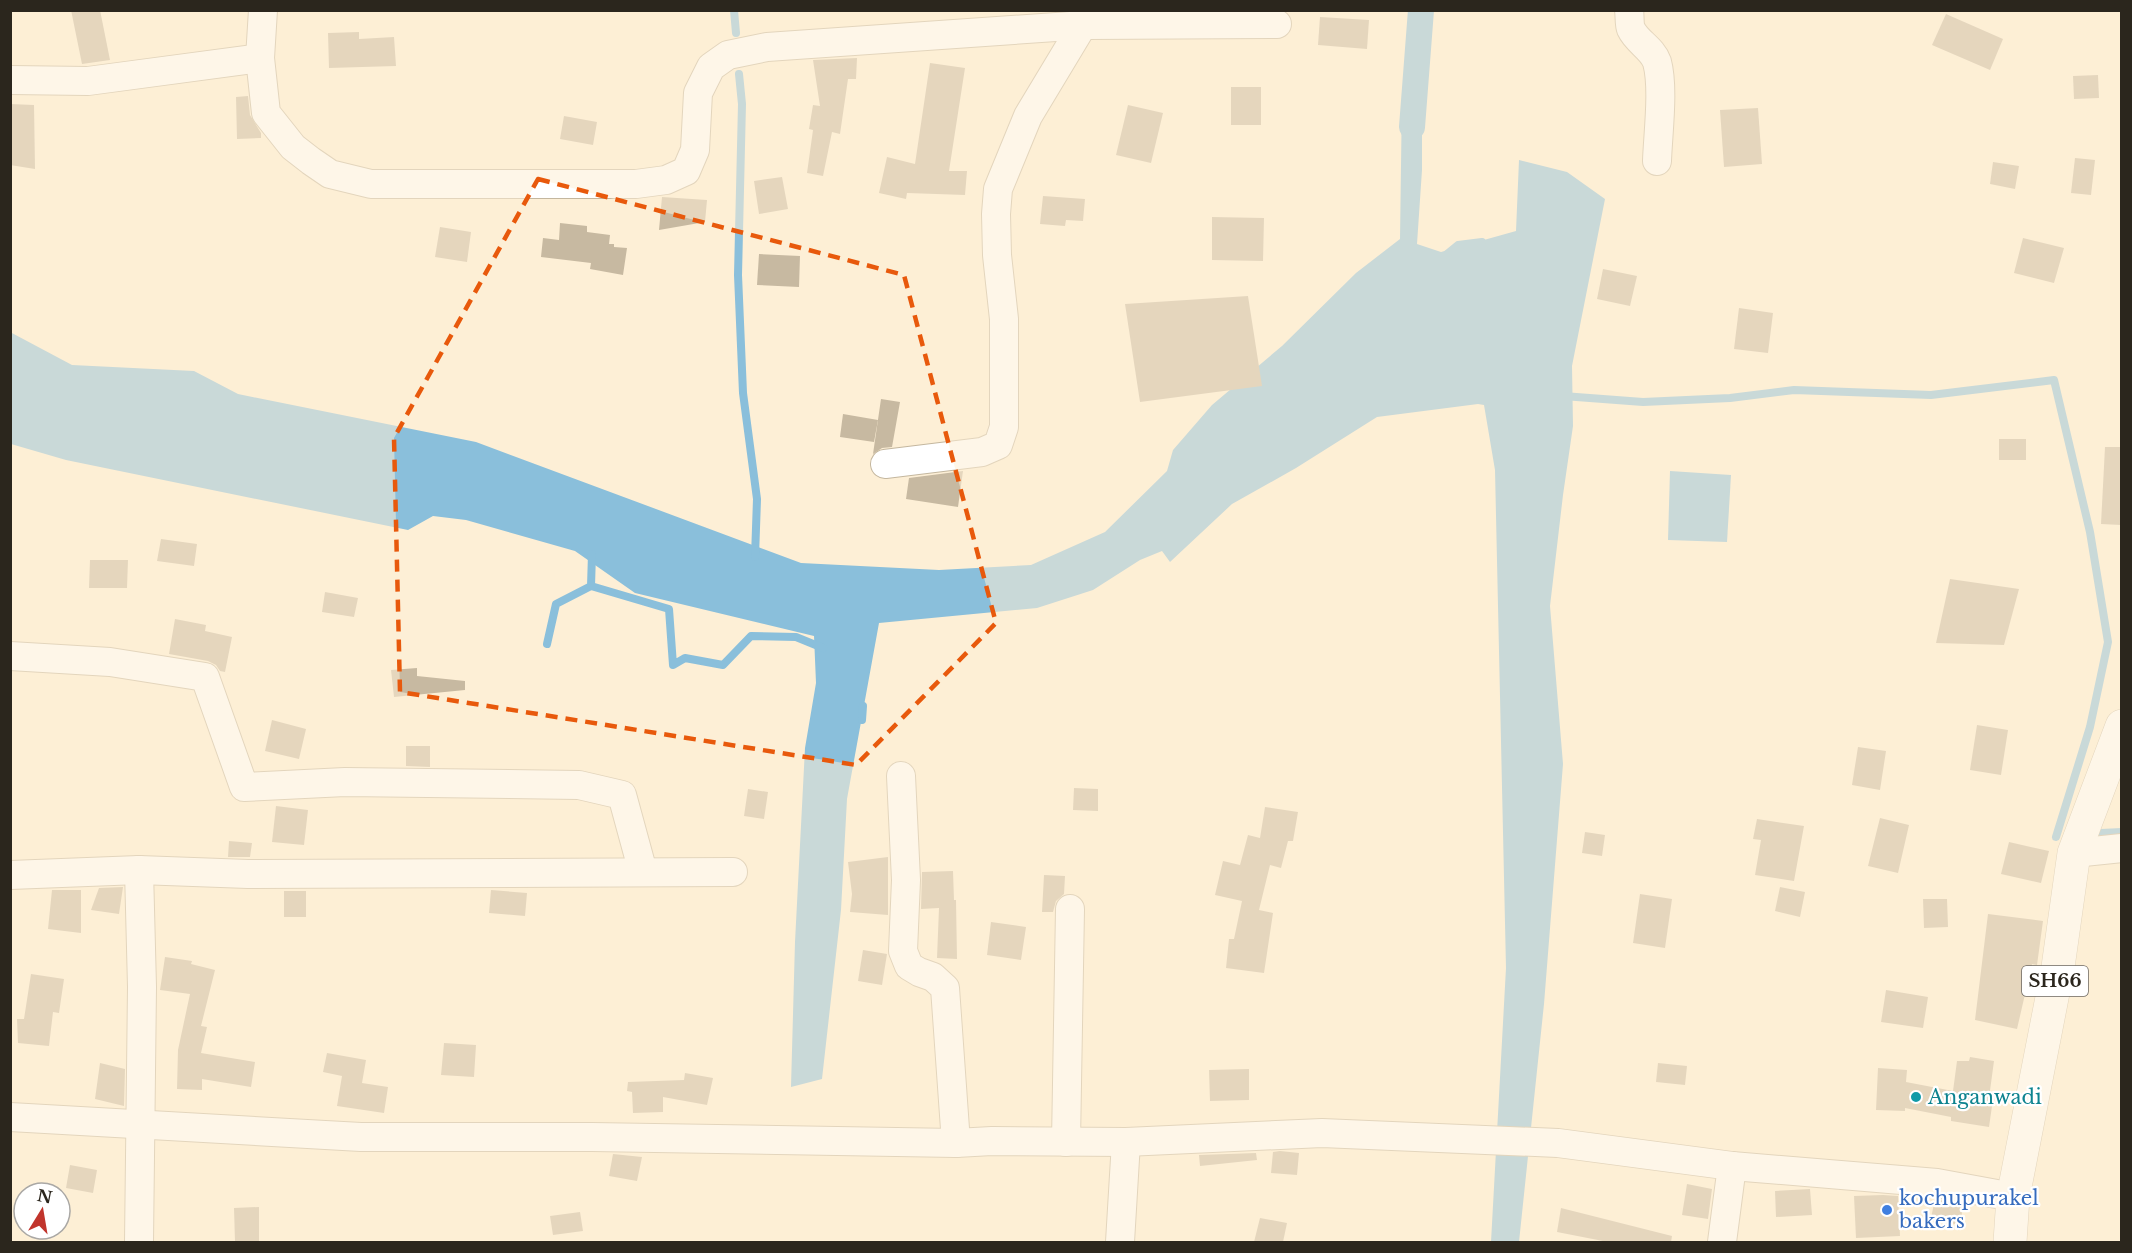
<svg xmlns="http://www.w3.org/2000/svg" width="2132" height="1253" viewBox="0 0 2132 1253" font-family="'Libre Baskerville',serif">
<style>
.water{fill:#8abfdb}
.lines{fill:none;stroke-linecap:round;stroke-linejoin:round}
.stream{stroke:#8abfdb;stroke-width:8}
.canal{stroke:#8abfdb;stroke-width:26}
.building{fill:#c7b9a1}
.minor-casing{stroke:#c4b79f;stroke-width:30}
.primary-casing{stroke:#c4b79f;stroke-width:34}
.minor{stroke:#fff;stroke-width:28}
.primary{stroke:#fff;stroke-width:33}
.marked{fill:none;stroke:#e8590c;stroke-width:4.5;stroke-dasharray:12 8;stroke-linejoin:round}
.culture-dot{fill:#0f9aa8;stroke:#fff;stroke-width:2}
.shop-dot{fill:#3f7fe0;stroke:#fff;stroke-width:2}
.labels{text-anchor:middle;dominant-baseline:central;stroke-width:4.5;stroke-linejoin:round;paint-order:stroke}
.shield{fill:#fff;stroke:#6b6761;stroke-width:1.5}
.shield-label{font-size:18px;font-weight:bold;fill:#2b261d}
.culture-label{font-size:20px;fill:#0d838f;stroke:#fff;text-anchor:start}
.shop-label{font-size:20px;fill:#366cbe;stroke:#fff;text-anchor:start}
</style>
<rect width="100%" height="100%" fill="#fdefd6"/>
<g class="water">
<polygon points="1422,90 1422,170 1417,244 1441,252 1516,231 1519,160 1567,172 1605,199 1572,366 1573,426 1563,495 1550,606 1563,764 1544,1004 1519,1242 1491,1242 1506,968 1495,470 1484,405 1478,404 1377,417 1296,468 1232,504 1170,562 1162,551 1140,560 1093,590 1037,608 879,623 847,799 841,910 822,1079 791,1087 795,942 805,748 816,683 814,636 635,593 575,551 466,520 433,516 408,530 66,460 11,444 10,332 72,365 194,371 238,394 476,442 801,563 939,570 1031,565 1105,532 1167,471 1173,450 1212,405 1282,346 1356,273 1400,239 1402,93"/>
<polygon points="1670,471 1731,475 1727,542 1668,540"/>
</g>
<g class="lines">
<g class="stream">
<polyline points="734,10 736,33"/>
<polyline points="739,74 742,104 738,275 743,393 757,499 755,557"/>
<polyline points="1447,254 1458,245 1482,242"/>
<polyline points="1563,396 1643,402 1730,398 1794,390 1931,395 2054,380 2090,532 2108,642 2090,727 2056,837"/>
<polyline points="591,586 669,609 673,665 685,658 723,665 751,636 796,637 823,648"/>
<polyline points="547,644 556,604 591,586 592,554"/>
<polyline points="862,720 863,706"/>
<polyline points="2101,833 2122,832"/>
</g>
<polyline class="canal" points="1412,127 1421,10"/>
</g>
<g class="building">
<polygon points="71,10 100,10 110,60 82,64"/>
<polygon points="1946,14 2003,39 1990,70 1932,45"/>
<polygon points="1320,17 1369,20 1367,49 1318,45"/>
<polygon points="359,32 359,39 394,37 396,66 329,68 328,33"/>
<polygon points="857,58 856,79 848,79 840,134 832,132 823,176 807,173 813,130 809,129 813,105 820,106 813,60"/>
<polygon points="930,63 965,68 949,171 967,171 965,195 907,193 906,199 879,193 887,157 915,164"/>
<polygon points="2098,75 2099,98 2074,99 2073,76"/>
<rect x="1231" y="87" width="30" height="38"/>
<polygon points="248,96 250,115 261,133 261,138 237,139 236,97"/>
<polygon points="10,104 34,105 35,169 10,165"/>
<polygon points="1128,105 1163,113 1151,163 1116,155"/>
<polygon points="1758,108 1762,164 1724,167 1720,110"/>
<polygon points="564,116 597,122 593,145 560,139"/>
<polygon points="2075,158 2095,160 2091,195 2071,193"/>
<polygon points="1993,162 2019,166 2015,189 1990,184"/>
<polygon points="782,177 788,209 759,214 754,181"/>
<polygon points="1043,196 1085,199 1083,221 1066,220 1065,226 1040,224"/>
<polygon points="662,197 707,200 705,222 659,230"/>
<polygon points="1212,217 1264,218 1263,261 1212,260"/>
<polygon points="560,223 587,226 587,232 610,235 609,244 614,244 614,247 627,248 623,275 590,269 591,263 541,257 543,238 559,240"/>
<polygon points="440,227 471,232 467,262 435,257"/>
<polygon points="2023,238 2064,248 2054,283 2014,273"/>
<polygon points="759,254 800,256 799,287 757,285"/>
<polygon points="1603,269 1637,276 1630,306 1597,299"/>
<polygon points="1248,296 1262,386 1140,402 1125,304"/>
<polygon points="1739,308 1773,313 1768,353 1734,349"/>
<polygon points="881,399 900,402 892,447 882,448 873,454"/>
<polygon points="843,414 878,420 874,442 840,437"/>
<rect x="1999" y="439" width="27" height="21"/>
<polygon points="2105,447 2121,447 2121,525 2101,524"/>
<polygon points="963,471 958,507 906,499 909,478"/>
<polygon points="161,539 197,544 194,566 157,561"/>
<polygon points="90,560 128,560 127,588 89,588"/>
<polygon points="1950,579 2019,589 2004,645 1936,643"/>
<polygon points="325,592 358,598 354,617 322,612"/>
<polygon points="175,619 206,625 205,631 232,637 225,672 220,671 216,665 208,661 169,654"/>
<polygon points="417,668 417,676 465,681 465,690 394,697 391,670"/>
<polygon points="272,720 306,729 299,759 265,751"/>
<polygon points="1977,725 2008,730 2001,775 1970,770"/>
<polygon points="406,746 430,746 430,767 406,766"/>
<polygon points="1858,747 1886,751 1880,790 1852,785"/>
<polygon points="1074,788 1098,789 1098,811 1073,810"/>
<polygon points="748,789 768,792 764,819 744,816"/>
<polygon points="276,806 308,810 304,845 272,842"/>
<polygon points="1265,807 1298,812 1293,841 1288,841 1281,868 1270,865 1259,910 1273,913 1264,973 1226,968 1229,939 1234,939 1242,901 1215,895 1223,861 1240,865 1248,835 1260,838"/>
<polygon points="1880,818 1909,825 1898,873 1868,866"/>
<polygon points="1757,819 1804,826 1794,881 1755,875 1761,840 1753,839"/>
<polygon points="1585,832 1605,835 1602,856 1582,853"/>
<polygon points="229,841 252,843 250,857 228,857"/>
<polygon points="2009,842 2049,851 2041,883 2001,874"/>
<polygon points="888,857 888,915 850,912 852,894 848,862"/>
<polygon points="953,871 954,900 956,900 957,959 937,958 939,908 921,909 922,872"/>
<polygon points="1044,875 1065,876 1064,894 1056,901 1053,912 1042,912"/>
<polygon points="123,887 119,914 91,910 99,888"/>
<polygon points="1780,887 1805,892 1800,917 1775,911"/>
<polygon points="52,890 81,890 81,933 48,929"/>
<polygon points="491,890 527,893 525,916 489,913"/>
<rect x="284" y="891" width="22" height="26"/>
<polygon points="1640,894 1672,899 1665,948 1633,943"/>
<polygon points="1923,899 1947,899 1948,927 1924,928"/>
<polygon points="1988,914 2043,921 2037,965 2032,964 2017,1029 1975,1020"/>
<polygon points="991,922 1026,927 1021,960 987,955"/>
<polygon points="863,950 887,954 882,985 858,981"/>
<polygon points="165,957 192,961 191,964 215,970 201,1026 207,1027 201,1053 255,1062 251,1087 202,1079 202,1090 177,1089 178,1050 190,994 160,990"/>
<polygon points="31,974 64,979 59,1013 53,1012 49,1046 18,1043 17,1019 24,1019"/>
<polygon points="1886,990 1928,997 1923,1028 1881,1022"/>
<polygon points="444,1043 476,1045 474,1077 441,1075"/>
<polygon points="327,1053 366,1060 362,1083 388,1087 384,1113 337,1106 342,1076 323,1072"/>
<polygon points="1970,1057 1994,1061 1989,1098 1993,1099 1989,1127 1951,1121 1951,1117 1905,1108 1905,1111 1876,1110 1878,1068 1907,1070 1906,1082 1953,1091 1957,1061 1969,1061"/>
<polygon points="100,1063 125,1069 124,1106 95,1099"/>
<polygon points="1658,1063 1687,1066 1685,1085 1656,1082"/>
<polygon points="1249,1069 1249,1100 1210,1101 1209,1070"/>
<polygon points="685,1073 713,1078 707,1105 663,1097 663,1112 633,1113 632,1092 627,1091 628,1082 684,1080"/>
<polygon points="1280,1151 1299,1153 1297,1175 1271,1173 1273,1152"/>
<polygon points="1256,1153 1257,1160 1200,1166 1199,1155"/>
<polygon points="613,1154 642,1157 637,1181 609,1176"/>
<polygon points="70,1165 97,1170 93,1193 66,1188"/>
<polygon points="1687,1184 1712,1189 1708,1219 1682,1215"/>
<polygon points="1810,1189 1812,1215 1776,1217 1775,1191"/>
<polygon points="1883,1195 1898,1196 1900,1236 1856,1238 1854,1196"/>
<polygon points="1935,1199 1964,1205 1959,1225 1931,1218"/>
<polygon points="259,1207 259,1242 235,1242 234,1208"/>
<polygon points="1561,1208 1672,1236 1671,1242 1608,1242 1557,1232"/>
<polygon points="580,1212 583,1231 553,1235 550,1216"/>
<polygon points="1260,1218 1287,1223 1283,1242 1254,1242"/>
</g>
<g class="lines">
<defs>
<g id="minor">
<polyline points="263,10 260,58 266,113 293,147 311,161 330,174 371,184 636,184 666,180 686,171 695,150 698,93 711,67 728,55 767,47 1085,25 1277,24"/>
<path d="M1629 10C1630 16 1629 24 1631 29 1637 42 1652 48 1657 62 1664 88 1658 133 1657 161"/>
<polyline points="10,80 88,81 260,58"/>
<polyline points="885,464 982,452 998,445 1004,427 1004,319 997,255 996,214 998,189 1028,116 1090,13"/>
<polyline points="10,656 110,662 205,677 244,787 345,782 579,785 622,795 643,872"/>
<polyline points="901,776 906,880 903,951 909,966 919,972 933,977 945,988 956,1143"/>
<polyline points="2074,853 2122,848"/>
<polyline points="139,870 142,987 139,1242"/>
<polyline points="10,875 139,870 248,874 733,872"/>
<polyline points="10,1117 361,1137 592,1137 956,1143 992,1141 1126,1142 1322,1133 1558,1143 1732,1166 1937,1183 2013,1197"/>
<polyline points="1066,1142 1070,909"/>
<polyline points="1120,1242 1126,1142"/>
<polyline points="1722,1242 1732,1166"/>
</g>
<polyline id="primary" points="2010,1242 2013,1197 2058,967 2074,853 2122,726"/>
</defs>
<use href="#minor" class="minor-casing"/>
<use href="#primary" class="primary-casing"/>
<use href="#minor" class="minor"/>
<use href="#primary" class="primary"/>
</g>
<path d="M0 0H2132V1253H0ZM538 179 904 275 996 623 856 765 400 692 394 438Z" fill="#fdefd6" fill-opacity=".55" fill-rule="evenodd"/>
<path class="marked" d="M538 179 904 275 996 623 856 765 400 692 394 438Z"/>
<circle class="culture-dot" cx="1916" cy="1097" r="6"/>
<circle class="shop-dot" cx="1887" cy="1210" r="6"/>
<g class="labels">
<rect class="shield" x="2022" y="966" width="66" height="30" rx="4.5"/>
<g class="shield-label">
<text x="2055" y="981">SH66</text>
</g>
<g class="culture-label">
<text x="1928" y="1097">Anganwadi</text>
</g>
<g class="shop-label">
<text x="1899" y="1198">kochupurakel<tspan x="1899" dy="23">bakers</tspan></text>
</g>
</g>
<rect width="2132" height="1253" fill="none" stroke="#2b261d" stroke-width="24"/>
<g transform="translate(42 1211) rotate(11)"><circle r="28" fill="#ffffff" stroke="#aaa8a5" stroke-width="1.5"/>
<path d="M0-4.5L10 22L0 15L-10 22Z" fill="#c1342c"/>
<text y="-9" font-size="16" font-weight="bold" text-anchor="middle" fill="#2b261d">N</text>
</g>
</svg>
